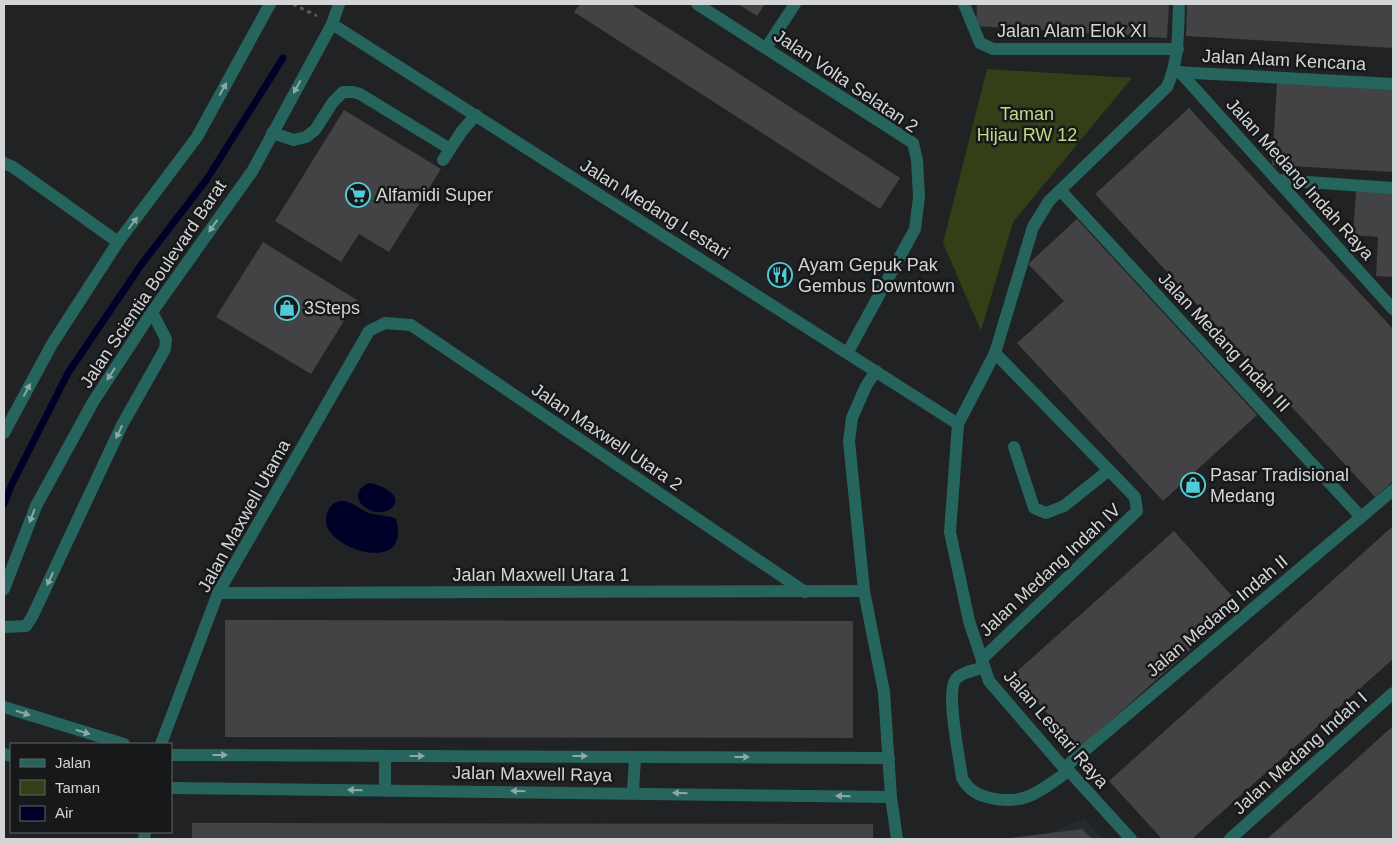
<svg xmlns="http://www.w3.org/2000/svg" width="1397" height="843" viewBox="0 0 1397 843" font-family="Helvetica,sans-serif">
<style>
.built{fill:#242a31}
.green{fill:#333f16}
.water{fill:#000129}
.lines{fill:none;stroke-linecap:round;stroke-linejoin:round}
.stream{stroke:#000129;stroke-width:7}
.building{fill:#434245}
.path{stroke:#585a5c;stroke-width:3;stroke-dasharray:4 4;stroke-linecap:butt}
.minor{stroke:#26655d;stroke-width:12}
.oneway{fill:#8ea8a6}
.labels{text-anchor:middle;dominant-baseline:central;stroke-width:5;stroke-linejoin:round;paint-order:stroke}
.street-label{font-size:18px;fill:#d4d5d6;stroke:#17181a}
.park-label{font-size:18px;fill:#bfda84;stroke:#17181a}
.poi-label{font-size:18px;fill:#d4d5d6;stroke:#17181a;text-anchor:start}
</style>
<rect width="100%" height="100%" fill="#202224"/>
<polygon class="built" points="1084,818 1102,839 1036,839"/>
<polygon class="green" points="987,69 1132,78 1013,222 981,331 943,243"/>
<g class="water">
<path d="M369 483C380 484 407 497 390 509 373 521 341 496 369 483Z"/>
<path d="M340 501C355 501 359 511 373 514 381 516 388 515 396 519 413 578 321 548 326 518 328 508 331 504 340 501Z"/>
</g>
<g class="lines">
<polyline class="stream" points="4,504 11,486 68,373 141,265 207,179 283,58"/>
</g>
<g class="building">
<polygon points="580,4 631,4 900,178 880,209 574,12"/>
<polygon points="738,4 765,4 757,16"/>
<polygon points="977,4 1169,4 1167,38 976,26"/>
<polygon points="1187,4 1393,4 1393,48 1186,36"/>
<polygon points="1277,82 1393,89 1393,172 1272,165"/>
<polygon points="1189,108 1393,329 1393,481 1375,497 1095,194"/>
<polygon points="344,110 441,169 389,252 359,234 341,262 275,221"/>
<polygon points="1356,191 1393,193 1393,277 1376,276 1378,237 1353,235"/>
<polygon points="1077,219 1257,415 1163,501 1017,343 1064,301 1028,264"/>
<polygon points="263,242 357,300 311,374 216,317"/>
<polygon points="1393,526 1393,659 1192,839 1162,839 1109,781"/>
<polygon points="1174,531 1240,605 1079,749 1013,675"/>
<polygon points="225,620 853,621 853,738 225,737"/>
<polygon points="1393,726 1393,839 1267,839 1292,817"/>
<polygon points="192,823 873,824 873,839 192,839"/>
<polygon points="1082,829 1092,839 1010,839 1010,838"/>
</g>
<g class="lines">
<polyline class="path" points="293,4 317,16"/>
<g class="minor">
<polyline points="697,4 913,143 917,160 919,197 915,229 848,352"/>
<polyline points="964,4 980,43 993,49 1178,49"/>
<polyline points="332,24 958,424"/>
<polyline points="766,48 795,4"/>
<polyline points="1176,72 1393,84"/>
<polyline points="1180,72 1393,309"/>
<polyline points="272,133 294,140 306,137 315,130 333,102 343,92 353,92 360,94 450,149"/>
<polyline points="443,160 462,131 476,115"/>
<polyline points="4,163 13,167 118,242"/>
<polyline points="1278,180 1393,188"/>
<polyline points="1061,191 1361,517"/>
<polyline points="876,371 866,386 852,418 849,441 864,591 884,692 891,797 897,839"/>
<polyline points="4,433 52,344 118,242 197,137 270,4"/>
<polyline points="1014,447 1034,508 1046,513 1064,506 1109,470"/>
<polyline points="4,589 36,506 93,402 152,312 253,170 332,24 339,4"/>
<polyline points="218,593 864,591"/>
<polyline points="4,627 26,626 32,617 122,425 165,349 166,339 152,312"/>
<polyline points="982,659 1137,511 1135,497 995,353"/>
<path d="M984 667C977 670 961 672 956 679 945 691 960 760 962 778 969 790 977 795 990 798 1027 806 1040 790 1069 771"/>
<polyline points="4,707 124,744"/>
<polyline points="161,744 218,593 369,331 385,323 411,325 805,592"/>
<polyline points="4,754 11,756"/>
<polyline points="171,755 889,758"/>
<polyline points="1064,768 1393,490"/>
<polyline points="171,788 891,797"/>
<polyline points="385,790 385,756"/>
<polyline points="633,792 635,757"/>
<polyline points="144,839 145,832"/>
<path d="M1131 839 1069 771 1064 768 989 681 969 621 950 532 958 424 995 353 1033 227 1049 201 1167 87C1179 60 1178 33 1179 4"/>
<polyline points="1230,839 1393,693"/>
</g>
</g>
<defs><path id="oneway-solid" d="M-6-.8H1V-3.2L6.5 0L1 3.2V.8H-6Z" transform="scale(1.25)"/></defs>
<g class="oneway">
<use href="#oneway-solid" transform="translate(297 87) rotate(119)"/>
<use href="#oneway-solid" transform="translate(223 89) rotate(-61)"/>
<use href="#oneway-solid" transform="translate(133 223) rotate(-53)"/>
<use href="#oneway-solid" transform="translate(213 226) rotate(125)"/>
<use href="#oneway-solid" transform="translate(111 374) rotate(123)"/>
<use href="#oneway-solid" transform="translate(27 390) rotate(-62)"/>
<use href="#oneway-solid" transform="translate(119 432) rotate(115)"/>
<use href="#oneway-solid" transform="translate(32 516) rotate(111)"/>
<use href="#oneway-solid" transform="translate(50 579) rotate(115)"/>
<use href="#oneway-solid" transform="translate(23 713) rotate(17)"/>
<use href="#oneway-solid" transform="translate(83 732) rotate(17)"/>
<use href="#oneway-solid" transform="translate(220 755)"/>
<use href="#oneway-solid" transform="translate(417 756)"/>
<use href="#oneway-solid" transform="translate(580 756)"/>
<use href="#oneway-solid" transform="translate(742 757)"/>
<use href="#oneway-solid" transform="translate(355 790) rotate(-179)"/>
<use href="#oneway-solid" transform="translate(518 791) rotate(-179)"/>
<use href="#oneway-solid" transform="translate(680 793) rotate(-179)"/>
<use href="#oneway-solid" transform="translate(843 796) rotate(-179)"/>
</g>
<defs>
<symbol id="supermarket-ring" viewBox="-11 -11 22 22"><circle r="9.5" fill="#17181a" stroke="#52cbd8" stroke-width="1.5"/><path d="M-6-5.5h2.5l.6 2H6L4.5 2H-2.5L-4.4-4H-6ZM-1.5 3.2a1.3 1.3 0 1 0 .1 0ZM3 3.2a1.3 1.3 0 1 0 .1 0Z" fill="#52cbd8"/></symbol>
<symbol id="restaurant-ring" viewBox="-11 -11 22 22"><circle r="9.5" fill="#17181a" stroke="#52cbd8" stroke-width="1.5"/><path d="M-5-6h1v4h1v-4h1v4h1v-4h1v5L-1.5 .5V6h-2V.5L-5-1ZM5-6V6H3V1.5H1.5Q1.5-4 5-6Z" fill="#52cbd8"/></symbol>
<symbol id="shop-ring" viewBox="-11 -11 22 22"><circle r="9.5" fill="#17181a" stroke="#52cbd8" stroke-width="1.5"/><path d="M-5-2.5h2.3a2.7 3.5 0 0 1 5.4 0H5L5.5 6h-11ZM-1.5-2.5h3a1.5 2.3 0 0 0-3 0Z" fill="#52cbd8"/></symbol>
</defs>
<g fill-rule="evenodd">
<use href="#supermarket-ring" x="344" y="181" width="28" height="28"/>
<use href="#restaurant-ring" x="766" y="261" width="28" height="28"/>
<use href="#shop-ring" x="273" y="294" width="28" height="28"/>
<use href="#shop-ring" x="1179" y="471" width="28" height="28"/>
</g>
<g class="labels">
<g class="street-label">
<text x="1072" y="31">Jalan Alam Elok XI</text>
<text transform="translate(1284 60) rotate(3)">Jalan Alam Kencana</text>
<text transform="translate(846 81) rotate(34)">Jalan Volta Selatan 2</text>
<text transform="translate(1300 179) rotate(48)">Jalan Medang Indah Raya</text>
<text transform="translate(655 209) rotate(32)">Jalan Medang Lestari</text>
<text transform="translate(153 284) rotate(-56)">Jalan Scientia Boulevard Barat</text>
<text transform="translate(1224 342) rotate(47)">Jalan Medang Indah III</text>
<text transform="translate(607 437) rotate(34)">Jalan Maxwell Utara 2</text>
<text transform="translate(244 516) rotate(-61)">Jalan Maxwell Utama</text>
<text transform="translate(1050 570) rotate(-43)">Jalan Medang Indah IV</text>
<text x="541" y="575">Jalan Maxwell Utara 1</text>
<text transform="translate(1217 616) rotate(-40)">Jalan Medang Indah II</text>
<text transform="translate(1056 729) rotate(49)">Jalan Lestari Raya</text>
<text transform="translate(1300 753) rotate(-42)">Jalan Medang Indah I</text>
<text transform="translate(532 774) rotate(1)">Jalan Maxwell Raya</text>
</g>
<g class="park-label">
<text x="1027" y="114">Taman<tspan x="1027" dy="21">Hijau RW 12</tspan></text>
</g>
<g class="poi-label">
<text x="376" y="195">Alfamidi Super</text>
<text x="798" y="265">Ayam Gepuk Pak<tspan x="798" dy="21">Gembus Downtown</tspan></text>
<text x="304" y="308">3Steps</text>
<text x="1210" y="475">Pasar Tradisional<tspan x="1210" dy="21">Medang</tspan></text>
</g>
</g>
<rect width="1397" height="843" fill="none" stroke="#d4d5d6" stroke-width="10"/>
<rect x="10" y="743" width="162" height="90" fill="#17181a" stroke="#636465"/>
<rect x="20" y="759" width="25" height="8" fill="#26655d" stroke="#636465"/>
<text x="55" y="768" font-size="15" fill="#d4d5d6">Jalan</text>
<rect x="20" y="780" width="25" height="15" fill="#333f16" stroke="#636465"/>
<text x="55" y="793" font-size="15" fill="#d4d5d6">Taman</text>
<rect x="20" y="806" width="25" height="15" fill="#000129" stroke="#636465"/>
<text x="55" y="818" font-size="15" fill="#d4d5d6">Air</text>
</svg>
